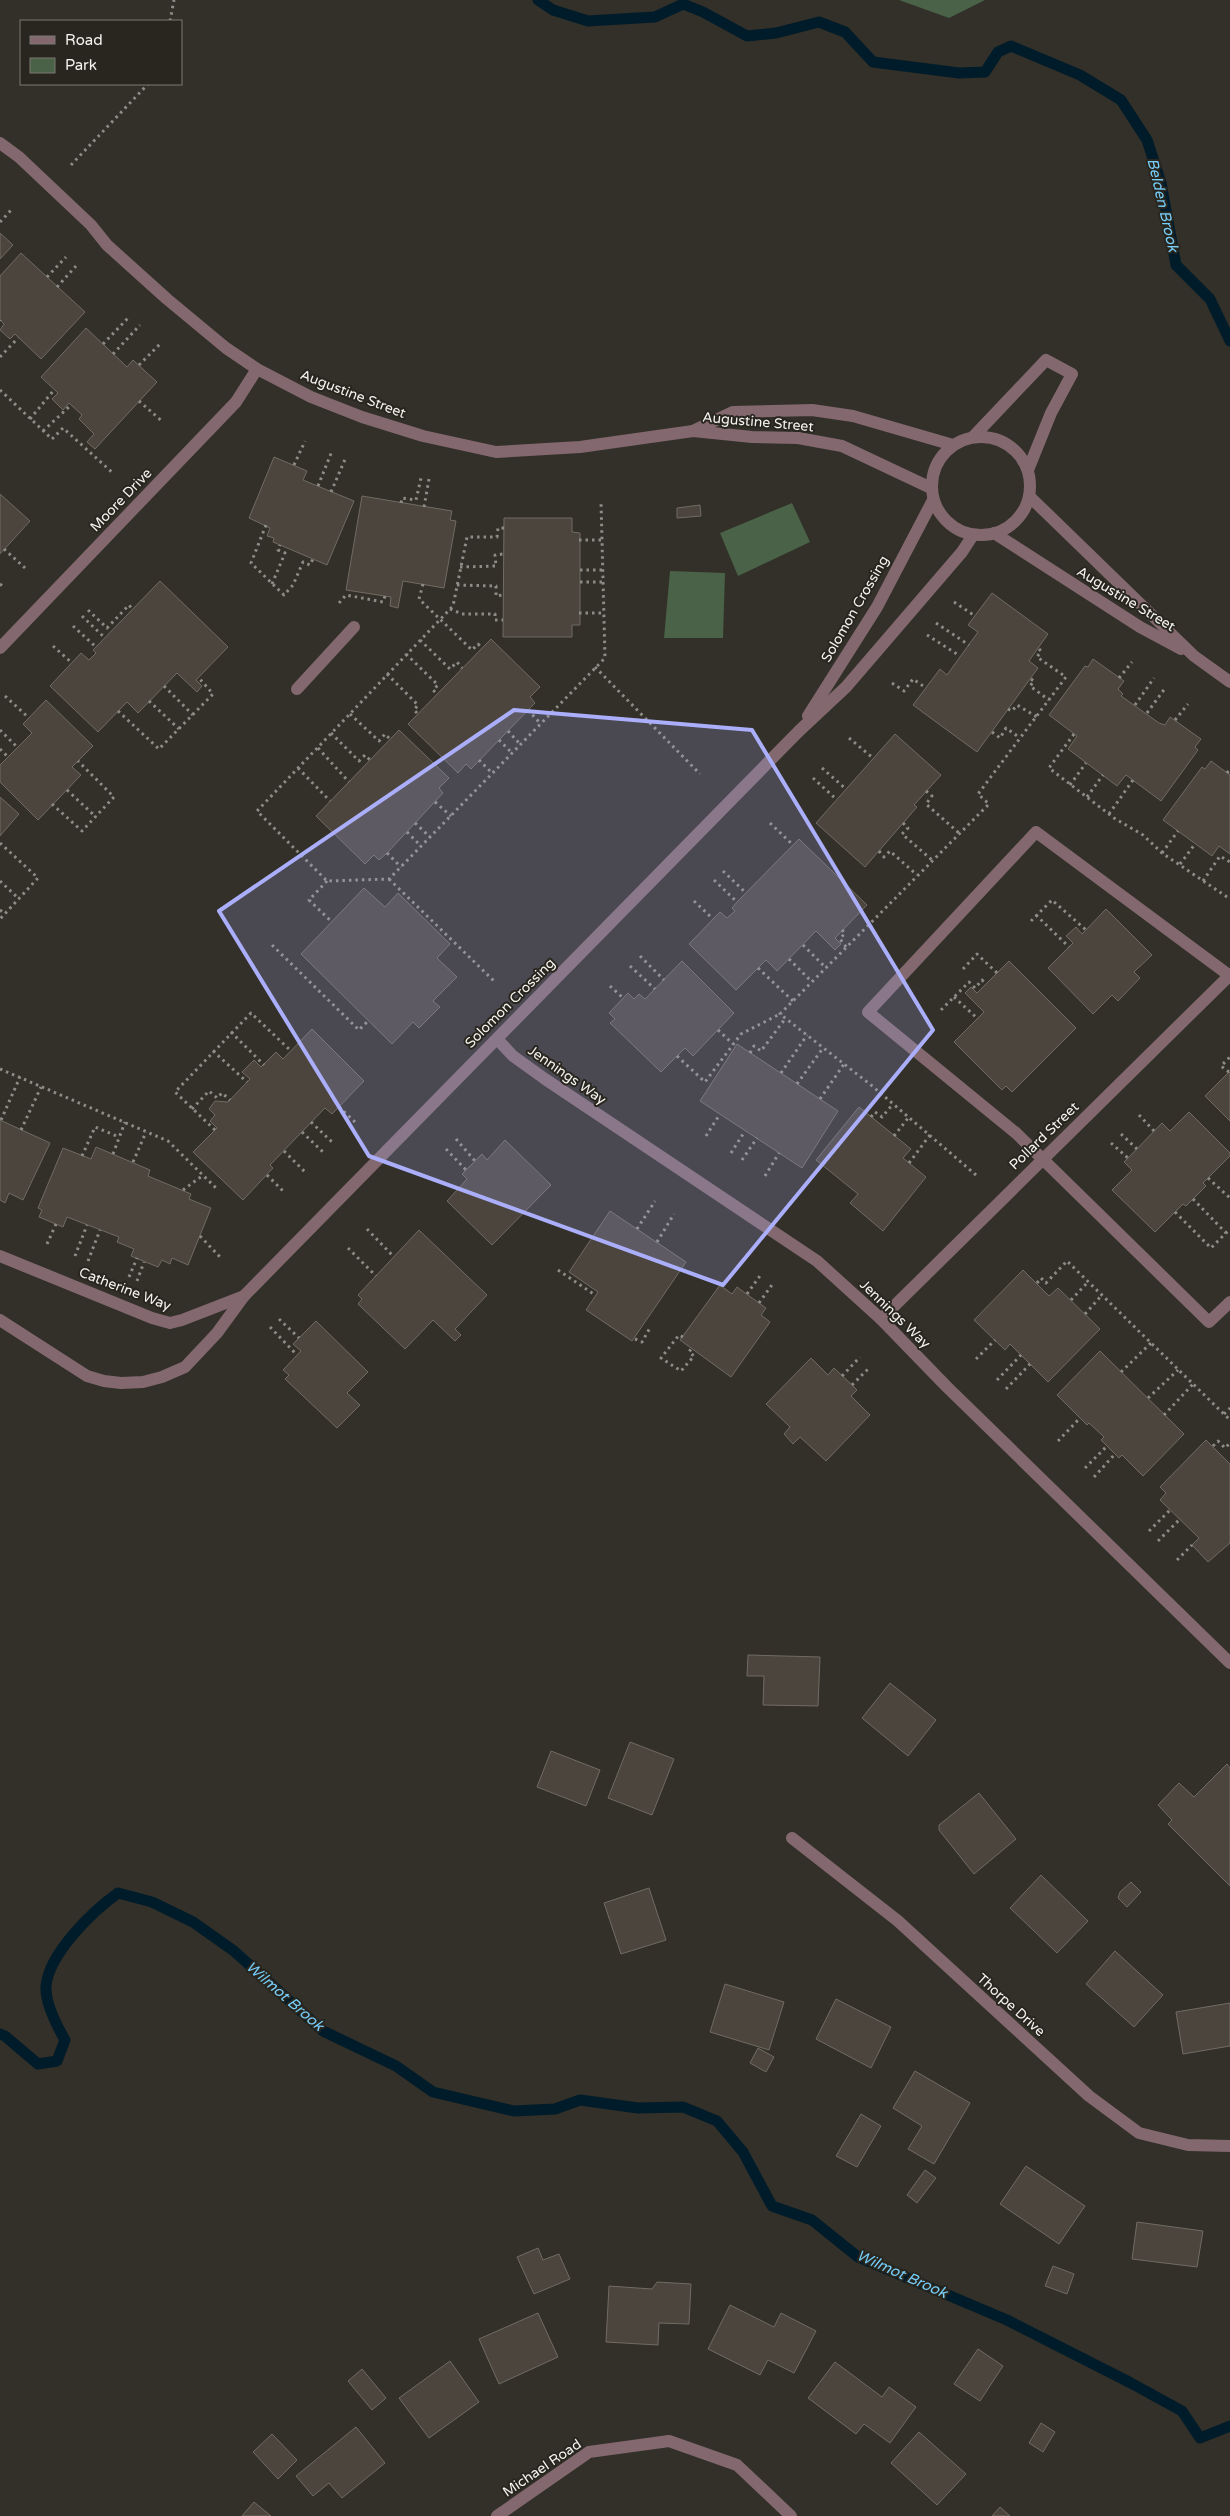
<svg xmlns="http://www.w3.org/2000/svg" width="1230" height="2516" viewBox="0 0 1230 2516" font-family="'Varela Round',sans-serif">
<style>
.green{fill:#4a6248}
.lines{fill:none;stroke-linecap:round;stroke-linejoin:round}
.stream{stroke:#001c2a;stroke-width:11}
.building{fill:#4b453e;stroke:#716b63}
.path{stroke:#8e8c86;stroke-width:3;stroke-dasharray:2.5 4;stroke-linecap:butt}
.lane{stroke:#83696f;stroke-width:12}
.street{stroke:#83696f;stroke-width:12}
.marked{fill:#abaffb;fill-opacity:0.2;stroke:#abaffb;stroke-width:4;stroke-linejoin:round}
.labels{text-anchor:middle;dominant-baseline:central;stroke-width:4;stroke-linejoin:round;paint-order:stroke}
.street-label{font-size:14px;fill:#f4f3ee;stroke:#28261e}
.water-label{font-size:15px;font-style:italic;fill:#77cefa;stroke:#28261e}
</style>
<rect width="100%" height="100%" fill="#323028"/>
<g class="green">
<polygon points="899,0 985,0 949,18"/>
<polygon points="792,503 810,542 738,576 720,533"/>
<polygon points="670,571 725,573 723,638 664,638"/>
</g>
<g class="lines">
<g class="stream">
<polyline points="538,0 553,10 588,21 655,17 683,4 703,12 747,36 776,33 819,22 845,32 873,62 959,73 985,72 998,52 1011,46 1080,75 1121,100 1147,140 1161,183 1176,265 1210,299 1230,341"/>
<path d="M0 2034 5 2036 38 2064 57 2061 65 2040C57 2026 45 2002 46 1986 49 1953 93 1911 118 1893L152 1902 193 1922 234 1951 323 2031 396 2066 433 2092 514 2111 555 2109 580 2100 638 2108 683 2107 717 2121 743 2152 772 2206 812 2220 858 2257 1007 2320 1129 2382 1182 2411 1200 2438 1230 2426"/>
</g>
</g>
<g class="building">
<polygon points="0,233 13,245 0,259"/>
<polygon points="21,253 85,312 41,359 15,334 10,339 0,330 4,324 0,320 0,276"/>
<polygon points="86,328 127,367 133,360 157,382 95,449 87,442 94,434 79,419 82,415 69,403 63,410 52,399 58,393 41,377"/>
<polygon points="274,457 307,471 303,480 354,501 327,565 273,542 274,538 267,536 270,528 249,518"/>
<polygon points="0,494 30,521 0,554"/>
<polygon points="362,496 452,511 450,520 456,521 444,588 403,581 398,608 390,606 391,597 346,590"/>
<polygon points="700,505 701,516 677,518 677,508"/>
<polygon points="504,518 572,518 572,532 580,533 580,625 572,625 572,637 503,637"/>
<polygon points="160,581 228,647 196,680 202,686 197,692 177,673 138,713 127,702 98,732 50,686 81,653 89,660 96,653 93,650"/>
<polygon points="992,593 1048,634 1029,661 1038,668 977,752 913,705 940,669 947,675 978,632 968,625"/>
<polygon points="491,639 540,687 530,697 535,703 471,769 466,764 458,773 408,724"/>
<polygon points="1093,659 1124,681 1118,689 1123,694 1121,696 1159,723 1165,725 1170,717 1201,739 1195,747 1198,750 1161,801 1126,775 1117,786 1068,749 1077,736 1049,715 1085,666 1088,667"/>
<polygon points="46,700 93,746 72,767 81,775 38,820 0,782 0,765 32,733 23,724"/>
<polygon points="399,730 449,778 439,788 443,793 387,853 379,860 374,855 365,864 316,816"/>
<polygon points="895,734 941,775 914,805 917,807 865,867 816,823"/>
<polygon points="1211,761 1230,775 1230,854 1219,846 1212,856 1163,820 1202,767 1205,769"/>
<polygon points="0,797 19,814 0,836"/>
<polygon points="799,839 867,905 835,938 841,944 835,950 816,931 777,971 766,960 736,990 689,944 720,912 727,918 735,911 732,908 737,902"/>
<polygon points="364,888 385,907 398,893 450,944 437,958 457,977 433,1001 440,1007 419,1028 413,1022 392,1044 301,954"/>
<polygon points="1106,909 1152,955 1134,972 1140,978 1118,1001 1112,995 1093,1014 1048,968 1073,943 1066,936 1076,927 1082,934"/>
<polygon points="682,961 734,1013 693,1056 685,1048 661,1072 610,1023 615,1019 609,1013 628,993 634,999 639,994 645,999"/>
<polygon points="1009,961 1076,1028 1012,1092 1006,1086 1002,1090 954,1042 984,1012 965,993 971,987 977,993"/>
<polygon points="312,1029 364,1081 332,1114 325,1108 270,1165 273,1168 243,1200 193,1152 217,1128 210,1121 215,1115 209,1109 215,1101 228,1102 250,1079 242,1072 254,1060 261,1067 276,1052 283,1059"/>
<polygon points="737,1044 838,1111 802,1168 700,1101"/>
<polygon points="1229,1072 1230,1073 1230,1121 1205,1096"/>
<polygon points="859,1107 911,1149 903,1158 926,1177 883,1231 850,1203 858,1194 816,1160"/>
<polygon points="1189,1112 1230,1153 1230,1156 1203,1183 1206,1186 1186,1206 1183,1204 1155,1232 1112,1190 1132,1170 1124,1162 1128,1158 1162,1123 1170,1131"/>
<polygon points="0,1120 50,1143 23,1200 9,1193 5,1203 0,1200"/>
<polygon points="505,1140 551,1185 492,1245 447,1201 467,1179 462,1174 482,1154 487,1160"/>
<polygon points="96,1147 150,1170 148,1176 191,1194 189,1199 211,1208 188,1265 172,1258 170,1264 162,1260 158,1267 131,1256 134,1249 117,1242 119,1237 67,1217 63,1227 39,1217 42,1210 38,1208 63,1148 91,1159"/>
<polygon points="610,1211 686,1262 632,1341 586,1310 598,1292 569,1272"/>
<polygon points="419,1230 487,1295 455,1329 461,1335 455,1341 433,1320 405,1349 358,1304 362,1299 358,1295"/>
<polygon points="1023,1270 1049,1296 1058,1288 1100,1329 1048,1382 1010,1344 1005,1350 974,1320"/>
<polygon points="720,1285 732,1294 737,1287 759,1303 766,1308 761,1315 770,1322 731,1377 680,1340"/>
<polygon points="316,1321 368,1372 347,1393 360,1405 337,1428 285,1379 289,1375 283,1370 301,1351 293,1344"/>
<polygon points="1100,1351 1184,1434 1143,1476 1122,1455 1119,1458 1101,1440 1104,1437 1089,1423 1087,1425 1057,1395"/>
<polygon points="811,1358 828,1375 834,1368 852,1385 857,1390 851,1396 870,1415 826,1461 800,1437 793,1444 784,1434 790,1427 766,1404"/>
<polygon points="1206,1440 1230,1464 1230,1543 1208,1562 1192,1545 1199,1538 1160,1500 1166,1493 1160,1487"/>
<polygon points="748,1655 820,1657 818,1706 763,1705 764,1676 747,1676"/>
<polygon points="890,1683 936,1720 908,1756 862,1718"/>
<polygon points="630,1742 674,1759 652,1815 608,1798"/>
<polygon points="551,1751 600,1770 586,1806 537,1787"/>
<polygon points="1227,1764 1230,1768 1230,1886 1168,1824 1172,1820 1158,1805 1179,1783 1194,1797"/>
<polygon points="979,1793 1016,1839 974,1874 939,1830 939,1825"/>
<polygon points="1041,1875 1088,1921 1057,1953 1010,1908"/>
<polygon points="1131,1882 1141,1892 1127,1907 1118,1898 1120,1892"/>
<polygon points="649,1888 666,1940 621,1954 604,1903"/>
<polygon points="1115,1951 1163,1995 1134,2027 1086,1984"/>
<polygon points="725,1984 784,2002 769,2050 710,2032"/>
<polygon points="836,1999 891,2027 871,2068 816,2039"/>
<polygon points="1230,2003 1230,2046 1183,2054 1176,2012"/>
<polygon points="758,2048 774,2057 766,2072 750,2063"/>
<polygon points="915,2071 970,2103 934,2164 908,2149 922,2126 893,2108"/>
<polygon points="861,2114 881,2126 857,2167 836,2156"/>
<polygon points="1026,2166 1085,2206 1059,2244 1000,2204"/>
<polygon points="925,2170 936,2178 917,2203 907,2195"/>
<polygon points="1137,2222 1203,2231 1197,2267 1132,2259"/>
<polygon points="538,2248 543,2260 559,2254 570,2279 534,2294 517,2257"/>
<polygon points="1053,2266 1074,2274 1067,2294 1045,2286"/>
<polygon points="657,2282 691,2284 689,2324 659,2323 658,2345 606,2342 609,2286 652,2289"/>
<polygon points="730,2305 774,2327 781,2313 816,2331 794,2373 768,2360 760,2375 708,2349"/>
<polygon points="538,2313 558,2357 499,2384 479,2339"/>
<polygon points="978,2349 1003,2366 980,2401 954,2384"/>
<polygon points="450,2361 479,2402 429,2438 399,2398"/>
<polygon points="835,2362 882,2397 889,2387 916,2407 890,2443 864,2424 856,2434 808,2398"/>
<polygon points="362,2369 386,2398 372,2410 348,2381"/>
<polygon points="1041,2423 1055,2432 1043,2452 1029,2443"/>
<polygon points="356,2427 385,2463 342,2498 329,2483 313,2496 296,2476"/>
<polygon points="919,2432 966,2474 937,2505 891,2463"/>
<polygon points="272,2434 297,2460 278,2479 253,2452"/>
<polygon points="254,2502 271,2516 242,2516"/>
<polygon points="1000,2507 1010,2516 992,2516"/>
</g>
<g class="lines">
<g class="path">
<polyline points="170,21 174,0"/>
<polyline points="71,165 148,84"/>
<polyline points="0,222 13,208"/>
<polyline points="47,277 66,257"/>
<polyline points="57,287 76,266"/>
<polyline points="0,321 0,320"/>
<polyline points="103,344 130,316"/>
<polyline points="113,354 140,325"/>
<polyline points="0,357 18,338"/>
<polyline points="139,365 160,344"/>
<polyline points="0,390 52,439 63,428 114,474"/>
<polyline points="139,401 163,422"/>
<polyline points="30,419 54,390"/>
<polyline points="43,431 71,405"/>
<polyline points="294,465 305,441"/>
<polyline points="318,486 332,451"/>
<polyline points="331,492 346,457"/>
<polyline points="401,503 402,498 416,500 421,478"/>
<polyline points="424,507 429,479"/>
<polyline points="266,525 251,563 284,595 293,585 303,562 310,565 313,559"/>
<polyline points="504,528 498,528 497,537 467,537 453,606 257,811 327,881 389,879 605,658 601,501"/>
<polyline points="579,540 602,540"/>
<polyline points="4,549 25,568"/>
<polyline points="460,567 496,566 495,555 503,554"/>
<polyline points="580,570 603,570"/>
<polyline points="580,582 603,582"/>
<polyline points="0,584 5,588"/>
<polyline points="272,584 285,553 278,550 280,545"/>
<polyline points="423,584 419,599 472,650 478,644 482,648"/>
<polyline points="457,585 496,586 496,596 503,595"/>
<polyline points="954,602 975,616"/>
<polyline points="339,603 346,595 383,602 385,596"/>
<polyline points="450,609 462,614 495,614 495,620 503,620"/>
<polyline points="88,610 107,628 129,605 133,610"/>
<polyline points="579,613 604,613"/>
<polyline points="82,616 105,638"/>
<polyline points="936,623 969,645"/>
<polyline points="73,626 96,647"/>
<polyline points="927,635 960,656"/>
<polyline points="420,640 450,669 457,662 462,668"/>
<polyline points="53,646 72,663"/>
<polyline points="406,654 438,685 433,690 437,694"/>
<polyline points="595,667 700,774"/>
<polyline points="387,674 418,705 414,710 418,714"/>
<polyline points="1119,678 1132,662"/>
<polyline points="1031,679 1034,681 1030,686 1049,700"/>
<polyline points="892,683 904,691 913,679 926,688"/>
<polyline points="164,686 193,715"/>
<polyline points="5,696 29,718"/>
<polyline points="149,701 179,729"/>
<polyline points="1135,705 1154,678"/>
<polyline points="1008,709 1012,711 1017,705 1037,717"/>
<polyline points="528,710 540,723"/>
<polyline points="118,711 159,749 213,694 198,677"/>
<polyline points="1147,713 1166,687"/>
<polyline points="350,714 379,741 385,734 390,739"/>
<polyline points="1175,720 1188,704"/>
<polyline points="0,730 17,747"/>
<polyline points="508,731 520,744"/>
<polyline points="992,732 1000,738 1006,728 1020,738"/>
<polyline points="331,733 359,761 365,755 370,760"/>
<polyline points="1074,734 1049,768 1114,818 1143,835 1162,853 1230,899"/>
<polyline points="849,738 873,758"/>
<polyline points="499,740 512,753"/>
<polyline points="318,748 349,782"/>
<polyline points="0,749 8,757"/>
<polyline points="479,760 492,773"/>
<polyline points="298,768 330,801"/>
<polyline points="822,768 846,789"/>
<polyline points="1227,773 1230,769"/>
<polyline points="813,778 836,799"/>
<polyline points="1070,785 1086,763"/>
<polyline points="67,790 96,817"/>
<polyline points="926,791 932,796 926,804 959,833"/>
<polyline points="1087,797 1103,775"/>
<polyline points="435,802 451,816"/>
<polyline points="52,804 82,831 114,797 78,761"/>
<polyline points="1109,814 1133,780"/>
<polyline points="415,823 430,837"/>
<polyline points="770,823 793,845"/>
<polyline points="903,823 908,828 902,834 932,860"/>
<polyline points="407,832 421,846"/>
<polyline points="0,843 38,878 0,919"/>
<polyline points="879,851 884,857 890,851 917,875"/>
<polyline points="387,853 401,867"/>
<polyline points="1162,853 1178,831"/>
<polyline points="1180,864 1195,844"/>
<polyline points="723,871 746,893"/>
<polyline points="389,879 494,981"/>
<polyline points="714,880 737,902"/>
<polyline points="0,881 19,899"/>
<polyline points="327,881 309,900 332,922"/>
<polyline points="1203,881 1220,856 1230,862"/>
<polyline points="694,901 713,919"/>
<polyline points="0,910 5,914"/>
<polyline points="1036,915 1069,947"/>
<polyline points="1031,921 1052,900 1086,930"/>
<polyline points="842,930 845,933 840,939 846,947"/>
<polyline points="272,945 359,1030 368,1021"/>
<polyline points="803,945 826,968"/>
<polyline points="640,956 664,980"/>
<polyline points="789,959 812,982"/>
<polyline points="630,966 655,989"/>
<polyline points="758,968 793,1001"/>
<polyline points="963,969 977,954 997,973"/>
<polyline points="610,986 623,998"/>
<polyline points="954,997 978,1019"/>
<polyline points="941,1010 969,982 975,988 982,980 986,984"/>
<polyline points="718,1030 733,1044"/>
<polyline points="231,1032 264,1065"/>
<polyline points="213,1051 247,1082"/>
<polyline points="750,1053 754,1046 761,1051 785,1019"/>
<polyline points="677,1056 705,1082 741,1034 780,1014"/>
<polyline points="0,1069 168,1141 217,1189"/>
<polyline points="1229,1072 1221,1066 1230,1057"/>
<polyline points="781,1073 807,1035"/>
<polyline points="797,1084 823,1048"/>
<polyline points="820,1099 844,1064"/>
<polyline points="339,1107 355,1122"/>
<polyline points="192,1109 209,1091 217,1098 222,1093 230,1100"/>
<polyline points="1139,1115 1154,1131"/>
<polyline points="871,1117 875,1112 882,1117 893,1104"/>
<polyline points="1,1120 20,1077"/>
<polyline points="311,1122 333,1143"/>
<polyline points="21,1130 41,1087"/>
<polyline points="215,1130 175,1092 251,1013 291,1051"/>
<polyline points="302,1132 324,1153"/>
<polyline points="1121,1134 1137,1149"/>
<polyline points="706,1136 720,1114"/>
<polyline points="894,1136 909,1117"/>
<polyline points="456,1139 475,1161"/>
<polyline points="1111,1143 1128,1158"/>
<polyline points="446,1149 466,1170"/>
<polyline points="284,1151 305,1172"/>
<polyline points="731,1153 745,1131"/>
<polyline points="113,1154 125,1122"/>
<polyline points="82,1156 95,1127 119,1137"/>
<polyline points="742,1160 757,1138"/>
<polyline points="133,1162 146,1132"/>
<polyline points="909,1163 930,1135"/>
<polyline points="267,1175 284,1192"/>
<polyline points="976,1175 871,1085 780,1014 989,804 978,794 1066,677 1037,657 1041,651 1038,648"/>
<polyline points="765,1176 779,1153"/>
<polyline points="1208,1178 1230,1198"/>
<polyline points="183,1190 202,1176"/>
<polyline points="1193,1199 1226,1233"/>
<polyline points="1175,1212 1211,1248 1230,1229"/>
<polyline points="367,1229 394,1257"/>
<polyline points="637,1229 655,1201"/>
<polyline points="200,1236 220,1257"/>
<polyline points="657,1242 674,1214"/>
<polyline points="47,1244 56,1224"/>
<polyline points="348,1248 376,1276"/>
<polyline points="75,1256 87,1225"/>
<polyline points="88,1261 100,1230"/>
<polyline points="558,1270 595,1295"/>
<polyline points="129,1277 137,1258"/>
<polyline points="137,1281 144,1262"/>
<polyline points="1037,1283 1041,1278 1046,1283 1067,1261 1230,1420"/>
<polyline points="747,1294 762,1273"/>
<polyline points="1071,1300 1088,1282"/>
<polyline points="759,1303 774,1282"/>
<polyline points="1085,1314 1102,1295"/>
<polyline points="279,1319 299,1338"/>
<polyline points="270,1327 297,1355"/>
<polyline points="683,1337 679,1335 661,1358 681,1371 694,1356 689,1352 691,1349"/>
<polyline points="635,1339 642,1342 651,1326"/>
<polyline points="976,1359 995,1340"/>
<polyline points="1121,1372 1151,1343"/>
<polyline points="842,1376 860,1357"/>
<polyline points="997,1380 1021,1355"/>
<polyline points="852,1385 870,1367"/>
<polyline points="1006,1389 1030,1364"/>
<polyline points="1148,1398 1178,1370"/>
<polyline points="1224,1414 1230,1408"/>
<polyline points="1164,1415 1193,1384"/>
<polyline points="1058,1441 1080,1418"/>
<polyline points="1213,1446 1218,1441 1225,1448 1230,1443"/>
<polyline points="1085,1468 1107,1446"/>
<polyline points="1094,1477 1115,1454"/>
<polyline points="1149,1531 1170,1510"/>
<polyline points="1158,1541 1180,1519"/>
<polyline points="1177,1560 1192,1545"/>
</g>
<g class="lane">
<polyline points="297,689 354,627"/>
<polyline points="1230,976 1036,832 868,1012 1016,1133 1209,1322 1230,1302"/>
</g>
<g class="street">
<polyline points="0,143 19,157 91,225 107,245 167,299 226,348 257,369 311,397 362,417 423,436 496,452 580,447 693,431 752,437 798,438 842,446 931,488"/>
<polyline points="693,431 733,412 812,410 853,416 953,445"/>
<circle cx="981" cy="486" r="49"/>
<polyline points="973,437 1046,360 1072,374 1051,413 1028,470"/>
<polyline points="1029,496 1194,656 1230,682"/>
<polyline points="994,533 1140,627 1181,649"/>
<polyline points="0,648 236,402 257,369"/>
<polyline points="808,716 877,607 933,500"/>
<polyline points="497,1039 513,1056 545,1079 817,1261 881,1319 947,1387 1230,1663"/>
<polyline points="0,1256 152,1318 170,1323 182,1320 244,1296"/>
<polyline points="881,1319 1230,975"/>
<polyline points="0,1320 87,1376 104,1381 121,1383 143,1382 162,1377 185,1367 217,1333 244,1296 799,731 846,687 962,552 973,535"/>
<polyline points="792,1838 898,1921 1089,2096 1139,2133 1188,2145 1230,2146"/>
<polyline points="497,2516 589,2452 669,2441 737,2465 791,2516"/>
</g>
</g>
<path class="marked" d="M514 710 752 730 933 1030 723 1285 369 1156 219 911Z"/>
<g class="labels">
<g class="street-label">
<text transform="translate(353 394) rotate(21)">Augustine Street</text>
<text transform="translate(758 422) rotate(5)">Augustine Street</text>
<text transform="translate(121 500) rotate(-46)">Moore Drive</text>
<text transform="translate(1126 599) rotate(31)">Augustine Street</text>
<text transform="translate(855 609) rotate(-60)">Solomon Crossing</text>
<text transform="translate(510 1003) rotate(-45)">Solomon Crossing</text>
<text transform="translate(567 1075) rotate(35)">Jennings Way</text>
<text transform="translate(1044 1136) rotate(-44)">Pollard Street</text>
<text transform="translate(125 1289) rotate(21)">Catherine Way</text>
<text transform="translate(895 1314) rotate(44)">Jennings Way</text>
<text transform="translate(1011 2005) rotate(42)">Thorpe Drive</text>
<text transform="translate(542 2468) rotate(-34)">Michael Road</text>
</g>
<g class="water-label">
<text transform="translate(1163 205) rotate(77)">Belden Brook</text>
<text transform="translate(285 1996) rotate(41)">Wilmot Brook</text>
<text transform="translate(902 2274) rotate(24)">Wilmot Brook</text>
</g>
</g>
<rect x="20" y="20" width="162" height="65" fill="#28261e" stroke="#7a7871"/>
<rect x="30" y="36" width="25" height="8" fill="#83696f" stroke="#7a7871"/>
<text x="65" y="45" font-size="15" fill="#f4f3ee">Road</text>
<rect x="30" y="58" width="25" height="15" fill="#4a6248" stroke="#7a7871"/>
<text x="65" y="70" font-size="15" fill="#f4f3ee">Park</text>
</svg>
